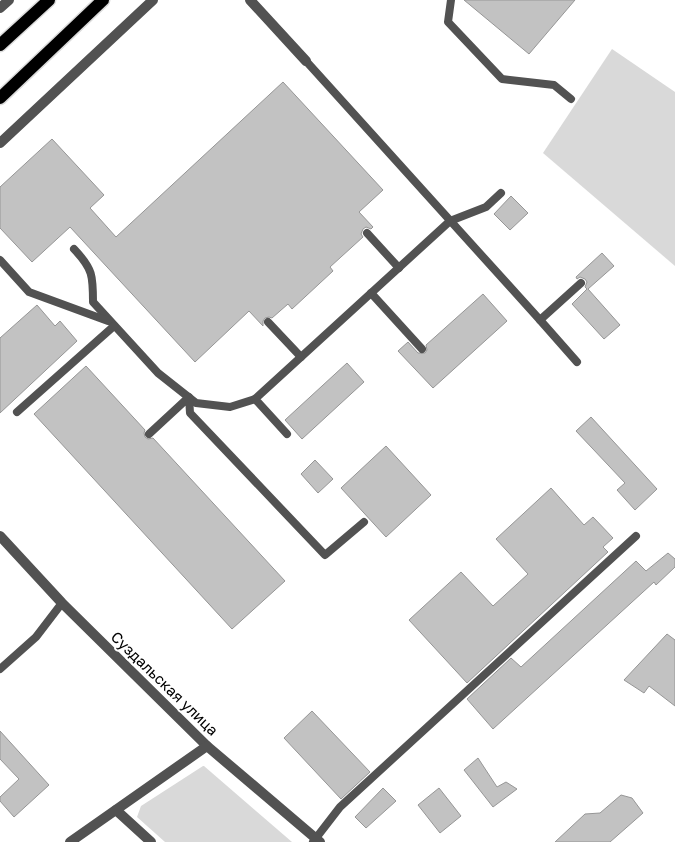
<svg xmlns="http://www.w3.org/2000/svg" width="675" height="842" viewBox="0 0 675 842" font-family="'Golos Text',sans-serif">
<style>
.green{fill:#d9d9d9}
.building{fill:#c2c2c2;stroke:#969696}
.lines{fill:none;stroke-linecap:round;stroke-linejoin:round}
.primary-casing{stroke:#dbdbdb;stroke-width:15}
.service{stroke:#525252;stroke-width:8}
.minor{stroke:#525252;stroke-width:10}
.primary{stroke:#000;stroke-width:12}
.labels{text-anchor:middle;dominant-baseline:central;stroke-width:4;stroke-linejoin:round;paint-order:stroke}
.street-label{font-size:15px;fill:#000;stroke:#fff}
</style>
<rect width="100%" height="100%" fill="#fff"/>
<g class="green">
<polygon points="612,49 675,92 675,266 543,153"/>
<polygon points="203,766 204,766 292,842 165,842 137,817 141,806"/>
</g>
<g class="building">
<polygon points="464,0 575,0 529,54"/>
<polygon points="283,82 383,190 359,212 373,227 371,229 366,227 363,229 361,234 363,237 330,267 333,271 292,309 288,304 272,318 269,317 265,318 263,321 263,326 249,311 195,362 70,227 32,262 0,228 0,187 52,139 104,195 90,208 116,237"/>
<polygon points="511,196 528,213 510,230 494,214"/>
<polygon points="602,253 614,266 588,289 620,325 604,339 572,304 587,289 585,287 587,282 585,279 580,277 577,279 576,277"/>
<polygon points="483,294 507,321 433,388 398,351 408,342 418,353 425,353 427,350 426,345"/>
<polygon points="37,305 55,326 60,321 77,341 0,413 0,338"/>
<polygon points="347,363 364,382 302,439 285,420"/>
<polygon points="86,366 145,430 144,433 145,437 148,439 153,438 285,581 232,629 34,414"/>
<polygon points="591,417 657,489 635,510 617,490 625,483 576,431"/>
<polygon points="386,446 431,495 386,537 341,488"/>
<polygon points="315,460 333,479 318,493 301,474"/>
<polygon points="551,488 584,525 593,517 613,538 603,547 608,552 467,683 409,620 461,572 493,606 528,574 496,539"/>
<polygon points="668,553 675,559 675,567 656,585 654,582 493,729 467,699 511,658 521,667 636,561 646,571"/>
<polygon points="667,634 675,640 675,706 649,686 644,693 624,680"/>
<polygon points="312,711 370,772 341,799 284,738"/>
<polygon points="0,731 49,785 14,817 0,801 0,797 19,779 0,759"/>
<polygon points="478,758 497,787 506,782 517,789 493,807 464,770"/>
<polygon points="383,788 396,801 366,828 355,817"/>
<polygon points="439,788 461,816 440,833 418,805"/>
<polygon points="621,795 632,798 643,813 610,842 555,842 585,814 600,813"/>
</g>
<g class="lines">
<defs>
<g id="primary">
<polyline points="0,45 49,0"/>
<polyline points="0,98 103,0"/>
</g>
</defs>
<use href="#primary" class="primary-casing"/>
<g class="service">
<polyline points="451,0 448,22 502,79 554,85 571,99"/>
<polyline points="306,61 540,320 581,283"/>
<polyline points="367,233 399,268"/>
<path d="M74 249C93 269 93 276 93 302L158 373 196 403 230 407 255 399"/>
<polyline points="0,260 29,292 108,321"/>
<polyline points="371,293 422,349"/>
<polyline points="540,320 577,362"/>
<polyline points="268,322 301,357"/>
<polyline points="17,412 114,326"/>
<polyline points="149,434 189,397 190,413 325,555 364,522"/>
<polyline points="287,434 255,399 450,221 486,207 501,193"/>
<polyline points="0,669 36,637 62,603"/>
<polyline points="313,842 340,807 636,536"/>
</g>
<g class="minor">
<polyline points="250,0 306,61"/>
<polyline points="0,8 9,0"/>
<polyline points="0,143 153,0"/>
<polyline points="0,536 62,603 207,746 320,842"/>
<polyline points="116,810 151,842"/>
<polyline points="70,842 207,746"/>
</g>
<use href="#primary" class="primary"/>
</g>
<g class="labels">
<g class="street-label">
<text transform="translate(165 683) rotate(44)">Суздальская улица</text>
</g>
</g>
</svg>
